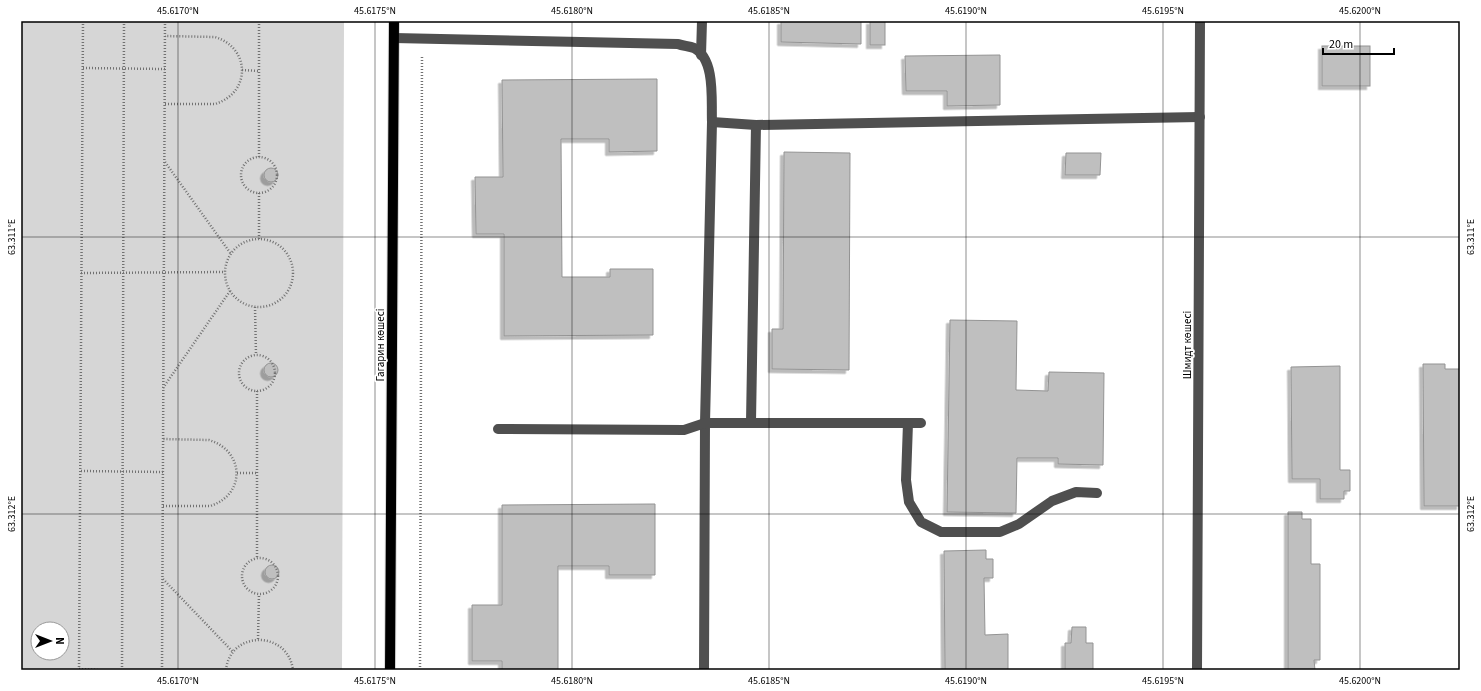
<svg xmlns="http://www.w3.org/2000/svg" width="1481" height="691" viewBox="0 0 1481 691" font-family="'Source Sans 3',sans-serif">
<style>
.green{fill:#d6d6d6;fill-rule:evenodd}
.building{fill:#bfbfbf;stroke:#939393;filter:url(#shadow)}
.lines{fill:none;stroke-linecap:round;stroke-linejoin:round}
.major-casing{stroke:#dbdbdb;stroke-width:12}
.path{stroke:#717171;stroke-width:2.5;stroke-dasharray:1 2;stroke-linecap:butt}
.minor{stroke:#4f4f4f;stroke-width:10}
.major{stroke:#000;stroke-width:10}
.ticks{fill:none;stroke:#000;stroke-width:1;stroke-opacity:0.45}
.labels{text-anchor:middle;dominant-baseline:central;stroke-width:3.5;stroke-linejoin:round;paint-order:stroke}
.street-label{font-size:11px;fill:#000;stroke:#fff}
.neatline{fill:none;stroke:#000;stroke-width:1.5}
.ticks-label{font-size:10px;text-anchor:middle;fill:#000}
</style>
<defs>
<filter id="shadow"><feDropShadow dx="-3.5" dy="3.5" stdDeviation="0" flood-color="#0004"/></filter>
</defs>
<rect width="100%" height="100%" fill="#fff"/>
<path class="green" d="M21 21H344L342 670H21ZM38 629H62V653H38Z"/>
<g class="building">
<polygon points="781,21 861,21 861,44 781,42"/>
<rect x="870" y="21" width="15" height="24"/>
<rect x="1322" y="46" width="48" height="40"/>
<polygon points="1000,55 1000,105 947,106 947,91 906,91 905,56"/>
<polygon points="657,79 657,151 609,152 609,139 561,139 562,277 610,277 610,269 653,269 653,335 504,336 504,234 476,234 475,177 503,177 502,80"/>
<polygon points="784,152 850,153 849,370 772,369 772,329 783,329"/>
<polygon points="1066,153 1101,153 1100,175 1065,175"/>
<circle cx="271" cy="175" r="7"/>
<polygon points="950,320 1017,321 1016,390 1048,391 1049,372 1104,373 1103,465 1058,464 1058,458 1017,458 1016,513 947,512"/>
<circle cx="271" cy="370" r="7"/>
<polygon points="1423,364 1445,364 1445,369 1460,369 1460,506 1424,506"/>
<polygon points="1340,366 1340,470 1350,470 1350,491 1344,491 1344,499 1320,499 1320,479 1292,479 1291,367"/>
<polygon points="655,504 655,575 609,575 609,566 558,566 558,670 502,670 502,661 472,661 472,605 502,605 502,505"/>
<polygon points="1288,512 1302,512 1302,519 1311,519 1311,564 1320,564 1320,660 1314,660 1315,670 1288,670"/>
<polygon points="986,550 986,559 993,559 993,578 984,578 985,635 1008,634 1008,670 945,670 944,551"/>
<circle cx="272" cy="572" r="7"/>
<polygon points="1072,627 1086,627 1086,643 1093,643 1093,670 1065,670 1065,643 1071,643"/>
</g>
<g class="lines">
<defs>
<polyline id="major" points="390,670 394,21"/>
</defs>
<use href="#major" class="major-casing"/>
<g class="path">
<polyline points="259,21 259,157"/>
<polyline points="83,68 165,69"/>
<polyline points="242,70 259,71"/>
<path d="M165 104H215C251 93 251 48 215 37L165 36"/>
<circle cx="259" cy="175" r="18"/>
<polyline points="165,162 231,254"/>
<polyline points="259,193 259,239"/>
<circle cx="259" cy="273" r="34"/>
<polyline points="81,273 225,272"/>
<polyline points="255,307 256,355"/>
<circle cx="257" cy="373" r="18"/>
<polyline points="163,388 230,291"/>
<polyline points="257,391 257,558"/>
<polyline points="81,471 163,472"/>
<polyline points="237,473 257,473"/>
<path d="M163 506H210C246 495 245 451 209 440L163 439"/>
<circle cx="260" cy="576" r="18"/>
<polyline points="163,579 233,652"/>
<polyline points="258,639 259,594"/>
<polyline points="79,669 99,670"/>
<polyline points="79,670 83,21"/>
<polyline points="122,670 124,21"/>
<polyline points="162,670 165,21"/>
<path d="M226 670C230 630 288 630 293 670"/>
<polyline points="420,670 422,55"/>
</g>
<g class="minor">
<path d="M394 38 678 44C683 46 689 46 694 48 716 59 711 102 712 122L705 423 704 670"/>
<polyline points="701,55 702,21"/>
<polyline points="712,122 756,125 1200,117"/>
<polyline points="751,422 756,125"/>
<polyline points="908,423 906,480 909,502 921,522 941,532 1000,532 1019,524 1052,501 1076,492 1097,493"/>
<polyline points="498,429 684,430 705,423 921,423"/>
<polyline points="1197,670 1200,21"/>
</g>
<use href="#major" class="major"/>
</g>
<path class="ticks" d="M178 21V670M375 21V670M572 21V670M769 21V670M966 21V670M1163 21V670M1360 21V670M21 237H1460M21 514H1460"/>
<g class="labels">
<g class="street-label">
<text transform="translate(380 345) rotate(-90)">Гагарин көшесі</text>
<text transform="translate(1187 345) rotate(-90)">Шмидт көшесі</text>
</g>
</g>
<rect width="1481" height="691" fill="none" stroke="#ffffff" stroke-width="44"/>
<g transform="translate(50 641) rotate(90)"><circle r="19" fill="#ffffff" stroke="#999999"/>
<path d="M0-3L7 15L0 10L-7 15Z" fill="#000000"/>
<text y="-6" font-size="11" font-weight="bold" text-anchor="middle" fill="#000000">N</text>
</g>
<path d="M1323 48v6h71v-6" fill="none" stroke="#000000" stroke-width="2"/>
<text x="1329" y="48" font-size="12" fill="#000000" stroke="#ffffff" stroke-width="3" paint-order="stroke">20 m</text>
<rect x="22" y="22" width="1437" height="647" class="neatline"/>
<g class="ticks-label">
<text x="178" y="14">45.6170°N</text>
<text x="375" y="14">45.6175°N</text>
<text x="572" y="14">45.6180°N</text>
<text x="769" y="14">45.6185°N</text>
<text x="966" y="14">45.6190°N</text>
<text x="1163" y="14">45.6195°N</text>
<text x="1360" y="14">45.6200°N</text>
<text transform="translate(1470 237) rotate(-90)" y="4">63.311°E</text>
<text transform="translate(11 237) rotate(-90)" y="4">63.311°E</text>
<text transform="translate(1470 514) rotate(-90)" y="4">63.312°E</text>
<text transform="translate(11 514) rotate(-90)" y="4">63.312°E</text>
<text x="178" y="684">45.6170°N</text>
<text x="375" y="684">45.6175°N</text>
<text x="572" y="684">45.6180°N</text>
<text x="769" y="684">45.6185°N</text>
<text x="966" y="684">45.6190°N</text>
<text x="1163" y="684">45.6195°N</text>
<text x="1360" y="684">45.6200°N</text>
</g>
</svg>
